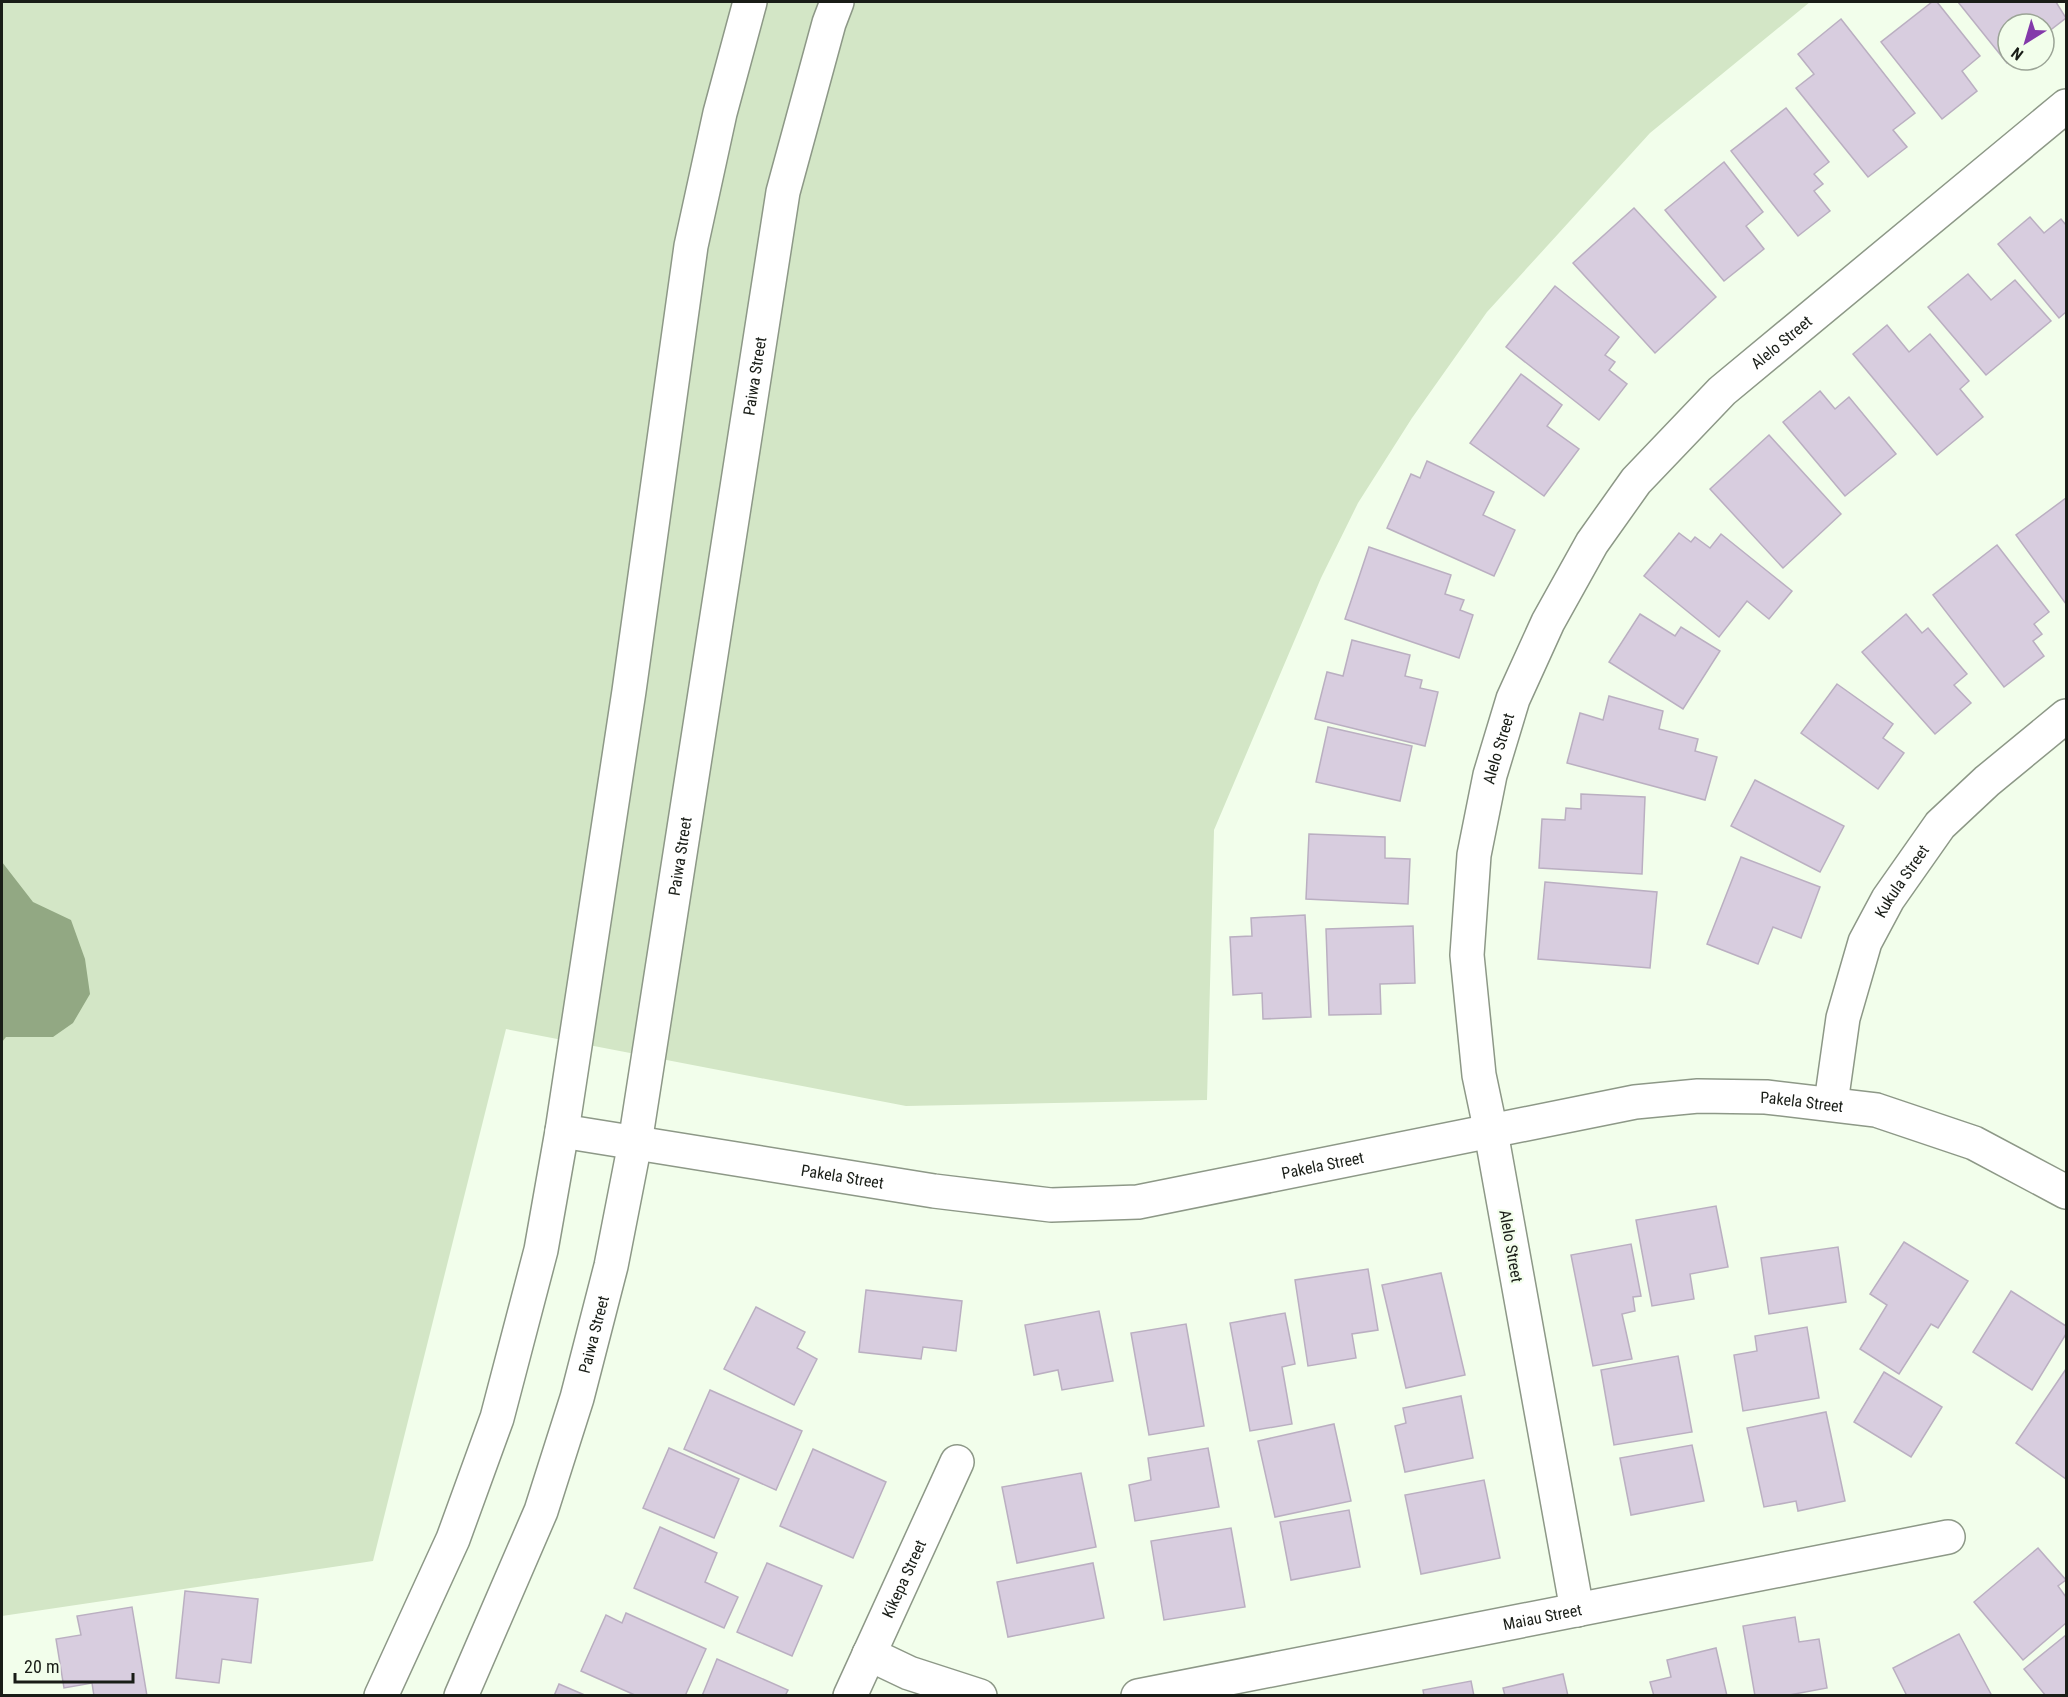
<svg xmlns="http://www.w3.org/2000/svg" width="2068" height="1697" viewBox="0 0 2068 1697" font-family="'Roboto Condensed',sans-serif">
<style>
.green{fill:#d3e6c6}
.water{fill:#92a883}
.building{fill:#d8cddf;stroke:#baafc1;stroke-width:1.5}
.lines{fill:none;stroke-linecap:round;stroke-linejoin:round}
.minor-casing{stroke:#8d9887;stroke-width:36}
.minor{stroke:#fff;stroke-width:33}
.labels{text-anchor:middle;dominant-baseline:central;stroke-width:4.5;stroke-linejoin:round;paint-order:stroke}
.street-label{font-size:16px;fill:#191d17;stroke:#f2feeb}
</style>
<rect width="100%" height="100%" fill="#f2feeb"/>
<polygon class="green" points="2,2 1810,2 1650,133 1487,312 1412,418 1358,503 1321,578 1214,830 1207,1100 906,1106 506,1029 373,1561 2,1616"/>
<polygon class="water" points="2,862 33,902 71,920 85,959 90,994 73,1023 53,1037 6,1037 2,1042"/>
<g class="building">
<polygon points="1932,2 1937,2 1980,56 1962,71 1977,91 1942,119 1881,42"/>
<polygon points="1958,2 2056,2 2066,18 2044,35 2044,24 2008,24 2008,60 2012,60 2007,63"/>
<polygon points="1841,19 1915,113 1893,130 1907,147 1868,177 1796,88 1814,74 1798,54"/>
<polygon points="1786,108 1829,162 1814,174 1823,184 1814,191 1830,211 1798,236 1731,151"/>
<polygon points="1724,162 1763,212 1746,226 1764,249 1724,281 1665,210"/>
<polygon points="1634,208 1716,297 1655,353 1573,263"/>
<polygon points="2030,217 2044,233 2061,219 2066,225 2066,312 2059,318 1998,244"/>
<polygon points="1968,274 1991,300 2015,280 2051,321 1986,375 1928,307"/>
<polygon points="1555,286 1619,337 1605,355 1615,362 1609,370 1627,384 1599,420 1506,347"/>
<polygon points="1887,325 1909,352 1930,334 1969,381 1960,389 1983,417 1937,455 1853,354"/>
<polygon points="1521,374 1562,405 1547,426 1579,449 1544,496 1470,443"/>
<polygon points="1820,391 1835,409 1849,397 1896,454 1845,496 1783,422"/>
<polygon points="1769,435 1841,514 1783,568 1710,489"/>
<polygon points="1427,461 1494,492 1483,515 1515,530 1494,576 1387,528 1411,474 1420,478"/>
<polygon points="2066,498 2066,604 2016,535"/>
<polygon points="1679,533 1691,542 1695,537 1710,548 1721,534 1792,591 1769,619 1747,601 1719,637 1644,576"/>
<polygon points="1997,545 2049,612 2034,624 2042,634 2033,641 2044,656 2004,687 1933,595"/>
<polygon points="1369,547 1451,575 1445,594 1464,600 1460,610 1473,615 1459,658 1345,619"/>
<polygon points="1640,614 1675,636 1681,627 1720,651 1683,709 1609,662"/>
<polygon points="1906,614 1922,633 1928,628 1967,674 1954,685 1971,703 1935,734 1862,652"/>
<polygon points="1352,640 1410,655 1405,676 1422,680 1420,688 1438,692 1425,746 1315,719 1327,672 1343,676"/>
<polygon points="1837,684 1893,724 1883,738 1904,753 1878,789 1801,733"/>
<polygon points="1609,696 1663,711 1659,729 1698,739 1695,751 1717,757 1705,800 1567,763 1580,713 1603,720"/>
<polygon points="1328,727 1412,746 1400,801 1316,782"/>
<polygon points="1755,780 1844,826 1820,872 1731,826"/>
<polygon points="1581,794 1645,797 1642,874 1539,868 1542,819 1565,820 1566,808 1581,809"/>
<polygon points="1309,834 1385,837 1385,858 1410,859 1408,904 1306,899"/>
<polygon points="1741,857 1820,887 1801,938 1773,927 1758,964 1707,944"/>
<polygon points="1545,882 1657,892 1650,968 1538,959"/>
<polygon points="1305,915 1311,1017 1263,1019 1262,993 1233,995 1230,937 1252,936 1251,918"/>
<polygon points="1413,926 1415,983 1380,984 1381,1014 1329,1015 1326,929"/>
<polygon points="1716,1206 1728,1267 1690,1274 1694,1299 1652,1306 1636,1220"/>
<polygon points="1904,1242 1968,1281 1938,1328 1931,1324 1899,1374 1860,1349 1887,1305 1870,1294"/>
<polygon points="1631,1244 1641,1296 1633,1297 1635,1311 1622,1314 1632,1359 1593,1366 1571,1255"/>
<polygon points="1838,1247 1846,1302 1769,1314 1761,1258"/>
<polygon points="1368,1269 1378,1330 1352,1334 1356,1358 1308,1366 1295,1280"/>
<polygon points="1441,1273 1465,1375 1406,1388 1382,1285"/>
<polygon points="866,1290 962,1301 956,1351 923,1347 921,1359 859,1352"/>
<polygon points="2011,1291 2066,1326 2066,1334 2032,1390 1973,1352"/>
<polygon points="756,1307 805,1332 797,1348 817,1359 794,1405 724,1369"/>
<polygon points="1099,1311 1113,1381 1062,1390 1058,1370 1034,1375 1025,1325"/>
<polygon points="1285,1313 1295,1364 1282,1367 1292,1424 1250,1431 1230,1323"/>
<polygon points="1186,1324 1204,1426 1149,1435 1131,1333"/>
<polygon points="1807,1327 1819,1398 1743,1411 1734,1355 1757,1351 1755,1336"/>
<polygon points="1678,1356 1692,1432 1614,1445 1601,1370"/>
<polygon points="2066,1369 2066,1479 2016,1443"/>
<polygon points="1884,1372 1942,1407 1911,1457 1854,1422"/>
<polygon points="710,1390 802,1431 776,1490 684,1449"/>
<polygon points="1461,1396 1473,1458 1405,1472 1395,1426 1406,1423 1403,1408"/>
<polygon points="1826,1412 1845,1501 1798,1511 1796,1501 1764,1507 1747,1428"/>
<polygon points="1334,1424 1351,1501 1275,1517 1258,1441"/>
<polygon points="1692,1445 1704,1501 1631,1515 1620,1458"/>
<polygon points="669,1448 739,1479 714,1538 643,1508"/>
<polygon points="1208,1448 1219,1507 1135,1521 1129,1485 1151,1480 1148,1458"/>
<polygon points="813,1449 886,1482 853,1558 780,1526"/>
<polygon points="1081,1473 1096,1547 1017,1563 1002,1487"/>
<polygon points="1484,1480 1500,1558 1421,1574 1405,1495"/>
<polygon points="1349,1510 1360,1567 1291,1580 1280,1522"/>
<polygon points="660,1527 717,1553 705,1582 738,1597 724,1628 634,1588"/>
<polygon points="1231,1528 1245,1607 1164,1620 1151,1541"/>
<polygon points="2038,1548 2066,1580 2058,1586 2066,1597 2066,1623 2023,1660 1974,1602"/>
<polygon points="767,1563 822,1586 792,1656 737,1632"/>
<polygon points="1093,1563 1104,1618 1008,1637 997,1582"/>
<polygon points="185,1591 258,1599 251,1663 222,1659 219,1683 176,1678"/>
<polygon points="132,1607 147,1696 94,1696 92,1683 64,1688 56,1639 81,1635 77,1616"/>
<polygon points="626,1613 706,1649 685,1696 637,1696 581,1671 606,1615 622,1623"/>
<polygon points="1795,1617 1799,1642 1819,1639 1827,1688 1784,1696 1755,1696 1743,1626"/>
<polygon points="1959,1634 1992,1696 1907,1696 1893,1668"/>
<polygon points="2066,1635 2066,1696 2046,1696 2024,1669"/>
<polygon points="1716,1648 1727,1696 1654,1696 1650,1682 1671,1677 1667,1660"/>
<polygon points="717,1659 788,1690 785,1696 702,1696"/>
<polygon points="1563,1674 1568,1696 1505,1696 1503,1688"/>
<polygon points="1471,1681 1474,1696 1424,1696 1423,1690"/>
<polygon points="559,1684 587,1696 554,1696"/>
</g>
<g class="lines">
<defs>
<g id="minor">
<path id="s1" d="M1831 1103 1843 1018 1865 942 1888 899 1940 825 1987 781 2066 716"/>
<path id="s2" d="M562 1131 934 1191 1051 1205 1138 1202 1635 1102 1698 1096 1766 1097 1876 1110 1974 1143 2066 1192"/>
<path id="s3" d="M1577 1610 1491 1132 1479 1075 1467 955 1474 855 1490 775 1513 699 1548 622 1592 543 1636 481 1722 391 2066 106"/>
<polyline points="869,1654 909,1673 980,1696"/>
<polyline points="381,1696 453,1539 497,1418 541,1250 562,1131 629,691 691,246 720,113 750,2"/>
<path id="s4" d="M461 1696 541 1511 577 1398 611 1266 635 1143 783 192 829 23 837 2"/>
<path id="s5" d="M850 1696 957 1462"/>
<path id="s6" d="M1138 1696 1948 1537"/>
</g>
</defs>
<use href="#minor" class="minor-casing"/>
<use href="#minor" class="minor"/>
</g>
<g class="labels">
<g class="street-label">
<text stroke="none"><textPath href="#s3" startOffset="1378">Alelo Street</textPath></text>
<text stroke="none"><textPath href="#s4" startOffset="1358">Paiwa Street</textPath></text>
<text stroke="none"><textPath href="#s3" startOffset="874">Alelo Street</textPath></text>
<text stroke="none"><textPath href="#s4" startOffset="872">Paiwa Street</textPath></text>
<text stroke="none"><textPath href="#s1" startOffset="236">Kukula Street</textPath></text>
<text stroke="none"><textPath href="#s2" startOffset="1256">Pakela Street</textPath></text>
<text stroke="none"><textPath href="#s2" startOffset="770">Pakela Street</textPath></text>
<text stroke="none"><textPath href="#s2" startOffset="284">Pakela Street</textPath></text>
<text transform="translate(1511 1246) rotate(80)">Alelo Street</text>
<text stroke="none"><textPath href="#s4" startOffset="386">Paiwa Street</textPath></text>
<text stroke="none"><textPath href="#s5" startOffset="129">Kikepa Street</textPath></text>
<text stroke="none"><textPath href="#s6" startOffset="412">Maiau Street</textPath></text>
</g>
</g>
<rect width="2068" height="1697" fill="none" stroke="#191d17" stroke-width="6"/>
<g transform="translate(2026 42) rotate(217)"><circle r="28" fill="#f2feeb" stroke="#9ba496" stroke-width="1.5"/>
<path d="M0-4.5L10 22L0 15L-10 22Z" fill="#8339aa"/>
<text y="-9" font-size="16" font-weight="bold" text-anchor="middle" fill="#191d17">N</text>
</g>
<path d="M15 1673v9h118v-9" fill="none" stroke="#191d17" stroke-width="3"/>
<text x="24" y="1673" font-size="18" fill="#191d17" stroke="#f2feeb" stroke-width="4.5" paint-order="stroke">20 m</text>
</svg>
